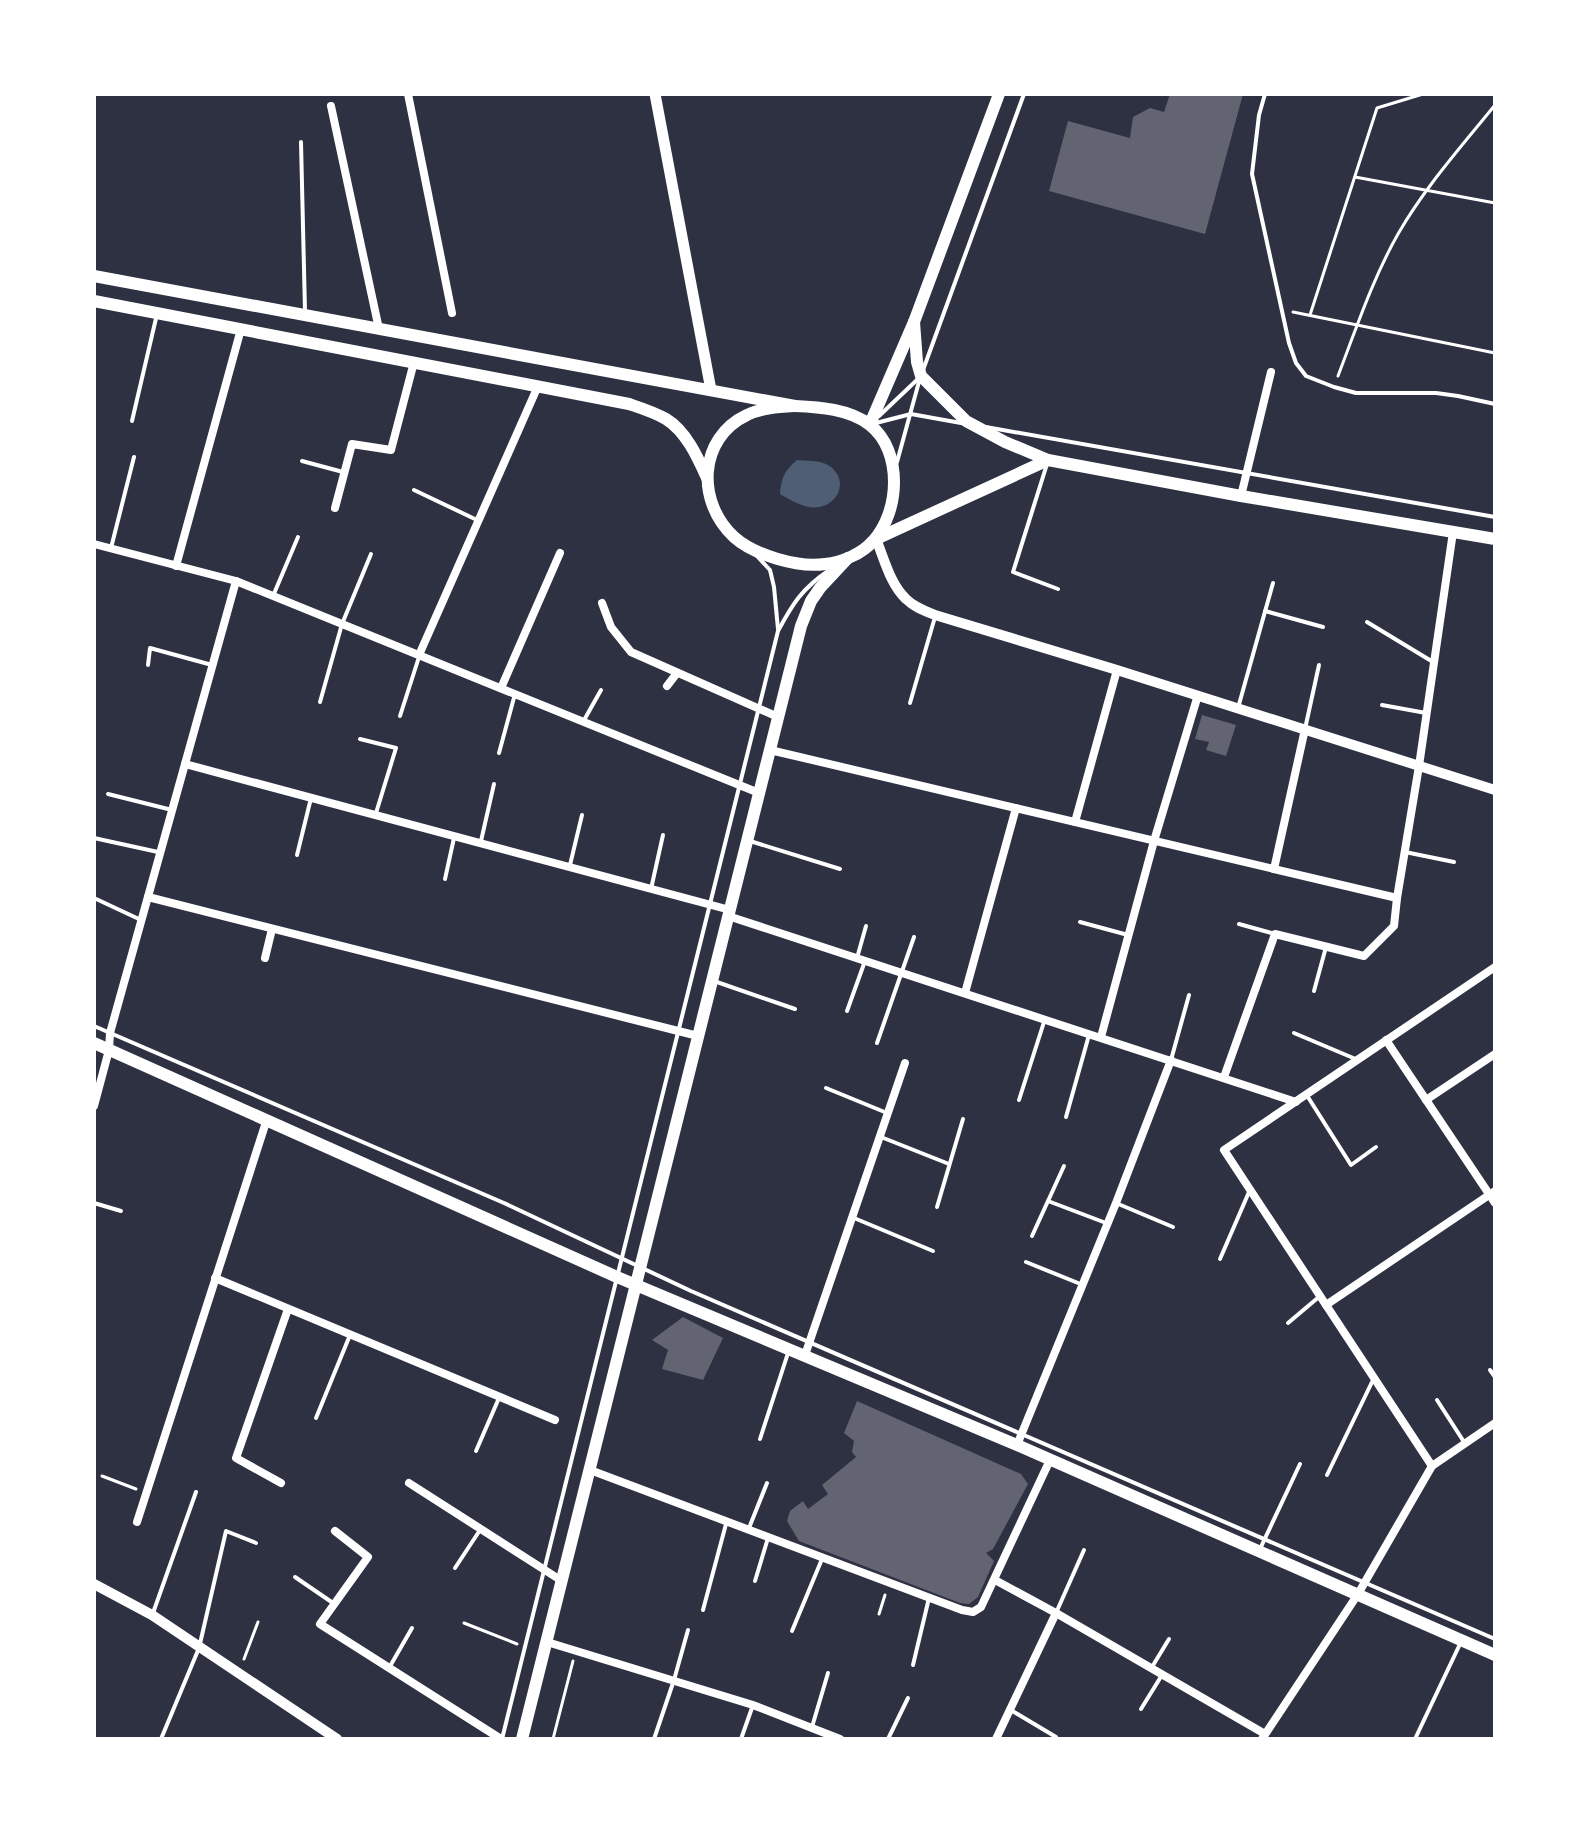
<svg xmlns="http://www.w3.org/2000/svg" width="1589" height="1833" viewBox="0 0 1589 1833" font-family="Spectral,serif">
<style>
.water{fill:#4f5d75}
.building{fill:#626471}
.lines{fill:none;stroke-linecap:round;stroke-linejoin:round}
.path{stroke:#fff;stroke-width:3}
.service{stroke:#fff;stroke-width:4}
.minor{stroke:#fff;stroke-width:8}
.tertiary{stroke:#fff;stroke-width:10}
.secondary{stroke:#fff;stroke-width:11}
.primary{stroke:#fff;stroke-width:12}
</style>
<rect width="100%" height="100%" fill="#2d3142"/>
<path class="water" d="M797 460C806 461 820 460 828 465 853 481 835 512 809 507 798 505 789 499 780 494 781 478 785 470 797 460Z"/>
<g class="building">
<polygon points="1170,94 1243,94 1205,234 1049,191 1068,121 1130,138 1133,117 1150,108 1164,112"/>
<polygon points="1202,715 1236,725 1226,756 1206,750 1209,742 1195,739"/>
<polygon points="683,1317 723,1338 703,1380 662,1369 668,1350 652,1340"/>
<polygon points="857,1401 1021,1474 1028,1484 993,1549 986,1553 994,1561 978,1597 969,1604 960,1603 799,1541 787,1521 790,1511 803,1501 808,1509 828,1494 822,1485 856,1457 852,1452 854,1441 844,1433"/>
</g>
<g class="lines">
<g class="path">
<polyline points="1355,177 1495,203"/>
<polyline points="1293,312 1495,353"/>
<polyline points="1310,315 1377,108 1423,94"/>
<path d="M1338 376C1356 329 1373 278 1398 234 1425 187 1461 147 1495 105"/>
<polyline points="102,1476 136,1489"/>
<polyline points="879,1614 885,1595"/>
<polyline points="464,1623 517,1644"/>
<polyline points="244,1659 258,1622"/>
<polyline points="553,1739 573,1661"/>
</g>
<g class="service">
<polyline points="1265,94 1259,115 1252,174 1289,343 1296,363 1306,376 1334,387 1356,393 1436,393 1458,396 1495,404"/>
<polyline points="301,142 305,311"/>
<polyline points="923,370 1024,94"/>
<polyline points="879,416 919,378"/>
<polyline points="132,421 157,314"/>
<polyline points="872,424 911,414 961,423"/>
<polyline points="986,427 1495,517"/>
<polyline points="302,461 343,472"/>
<polyline points="897,462 920,378"/>
<polyline points="1047,464 1013,572 1058,589"/>
<polyline points="414,490 477,520"/>
<polyline points="111,548 134,457"/>
<polyline points="756,555 770,570 774,587 778,629"/>
<polyline points="273,596 298,537"/>
<polyline points="1265,611 1323,627"/>
<polyline points="1367,622 1433,662"/>
<polyline points="148,665 150,648 212,665"/>
<polyline points="320,702 342,624 371,554"/>
<polyline points="910,703 935,617"/>
<polyline points="1382,705 1426,713"/>
<polyline points="1238,708 1273,583"/>
<polyline points="400,716 419,657"/>
<polyline points="583,722 601,690"/>
<polyline points="1305,729 1319,665"/>
<polyline points="360,739 396,748 376,813"/>
<polyline points="499,753 515,694"/>
<polyline points="108,794 172,810"/>
<polyline points="94,838 158,852"/>
<polyline points="481,841 494,784"/>
<polyline points="750,841 840,869"/>
<polyline points="1405,852 1454,862"/>
<polyline points="297,855 311,798"/>
<polyline points="570,865 582,815"/>
<polyline points="445,879 454,838"/>
<polyline points="651,889 663,835"/>
<polyline points="94,898 141,920"/>
<polyline points="1080,922 1128,935"/>
<polyline points="1239,924 1275,934"/>
<polyline points="857,958 866,926"/>
<polyline points="714,981 795,1009"/>
<polyline points="1314,991 1326,947"/>
<polyline points="847,1011 865,961"/>
<polyline points="94,1026 504,1203 691,1291 1495,1639"/>
<polyline points="1294,1033 1358,1060"/>
<polyline points="877,1043 914,937"/>
<polyline points="1171,1060 1189,995"/>
<polyline points="826,1088 887,1113"/>
<polyline points="1306,1094 1351,1165 1376,1147"/>
<polyline points="1019,1100 1044,1022"/>
<polyline points="1066,1117 1089,1035"/>
<polyline points="881,1137 949,1164"/>
<polyline points="1048,1201 1106,1223"/>
<polyline points="94,1203 121,1211"/>
<polyline points="1116,1203 1173,1227"/>
<polyline points="937,1207 963,1119"/>
<polyline points="854,1218 933,1251"/>
<polyline points="1032,1236 1064,1166"/>
<polyline points="1220,1259 1249,1192"/>
<polyline points="1026,1262 1083,1285"/>
<polyline points="1288,1323 1320,1296"/>
<polyline points="1490,1370 1495,1377"/>
<polyline points="1437,1400 1464,1442"/>
<polyline points="316,1418 350,1335"/>
<polyline points="760,1439 789,1350"/>
<polyline points="476,1451 499,1398"/>
<polyline points="1327,1475 1373,1380"/>
<polyline points="749,1528 767,1483"/>
<polyline points="1260,1549 1300,1464"/>
<polyline points="455,1568 480,1530"/>
<polyline points="295,1577 333,1603"/>
<polyline points="755,1581 768,1538"/>
<polyline points="703,1610 726,1524"/>
<polyline points="153,1613 196,1492"/>
<polyline points="1056,1613 1084,1550"/>
<polyline points="792,1631 822,1559"/>
<polyline points="913,1665 929,1598"/>
<polyline points="1152,1667 1169,1639"/>
<polyline points="389,1668 412,1628"/>
<polyline points="1009,1709 1056,1737"/>
<polyline points="1141,1709 1162,1675"/>
<polyline points="812,1727 828,1673"/>
<polyline points="161,1739 199,1648 226,1531 256,1543"/>
<path d="M502 1739 778 631C793 603 802 589 828 571"/>
<polyline points="654,1739 674,1680 688,1630"/>
<polyline points="741,1739 753,1705"/>
<polyline points="888,1739 908,1698"/>
<polyline points="1415,1739 1460,1644"/>
</g>
<g class="minor">
<polyline points="408,94 452,313"/>
<polyline points="331,106 379,329"/>
<polyline points="1241,496 1271,372"/>
<polyline points="335,508 352,444 391,450 414,362"/>
<polyline points="94,544 236,581 759,793"/>
<polyline points="176,566 241,329"/>
<polyline points="602,603 611,627 631,652 778,717"/>
<polyline points="419,655 538,386"/>
<polyline points="667,686 677,673"/>
<polyline points="501,688 560,553"/>
<polyline points="770,750 1397,898"/>
<polyline points="185,764 730,910"/>
<polyline points="1075,822 1117,670"/>
<polyline points="1274,869 1305,729"/>
<polyline points="148,897 698,1036"/>
<polyline points="728,916 1296,1102"/>
<polyline points="265,958 272,929"/>
<polyline points="965,993 1016,808"/>
<polyline points="1101,1037 1154,841 1198,695"/>
<polyline points="1386,1040 1495,1203"/>
<polyline points="1224,1077 1275,934 1364,956 1394,926 1397,898 1419,766 1453,532"/>
<polyline points="1426,1100 1495,1054"/>
<polyline points="94,1106 109,1050 110,1033 236,581"/>
<polyline points="215,1278 555,1420"/>
<polyline points="1326,1305 1495,1191"/>
<polyline points="805,1355 905,1063"/>
<polyline points="1017,1445 1116,1203 1171,1060"/>
<polyline points="1432,1466 1224,1150 1495,967"/>
<polyline points="590,1470 962,1610 973,1612 981,1607 1050,1460"/>
<polyline points="281,1483 236,1458 288,1309"/>
<polyline points="409,1483 562,1581"/>
<polyline points="137,1522 267,1119"/>
<polyline points="335,1531 368,1557 320,1624 501,1739"/>
<polyline points="995,1580 1056,1613 1265,1734"/>
<polyline points="547,1642 753,1705 840,1739"/>
<polyline points="996,1739 1056,1613"/>
<polyline points="1262,1739 1358,1594 1432,1466 1495,1423"/>
</g>
<g class="tertiary">
<path d="M876 539C884 558 890 584 906 599 914 607 925 611 935 615L1117 670 1495 790"/>
<polyline points="94,1584 152,1615 337,1739"/>
</g>
<polyline class="secondary" points="655,94 711,390"/>
<g class="primary">
<polyline points="94,276 795,406"/>
<path d="M94 301 629 404C641 408 654 412 666 419 686 431 698 458 707 478"/>
<polyline points="914,322 917,362 921,376 966,421 1005,442 1048,460 1241,496 1495,539"/>
<path d="M795 406C819 407 850 409 870 425 903 451 900 512 873 541 862 554 842 562 825 564 798 568 754 555 734 537 696 502 698 438 747 415 761 408 779 407 795 406Z"/>
<polyline points="870,424 914,322 999,94"/>
<polyline points="876,539 1048,460"/>
<polyline points="94,1043 617,1277 1017,1445 1495,1655"/>
<polyline points="522,1739 801,626 811,601 820,588 848,558"/>
</g>
</g>
<rect width="1589" height="1833" fill="none" stroke="#ffffff" stroke-width="192"/>
</svg>
